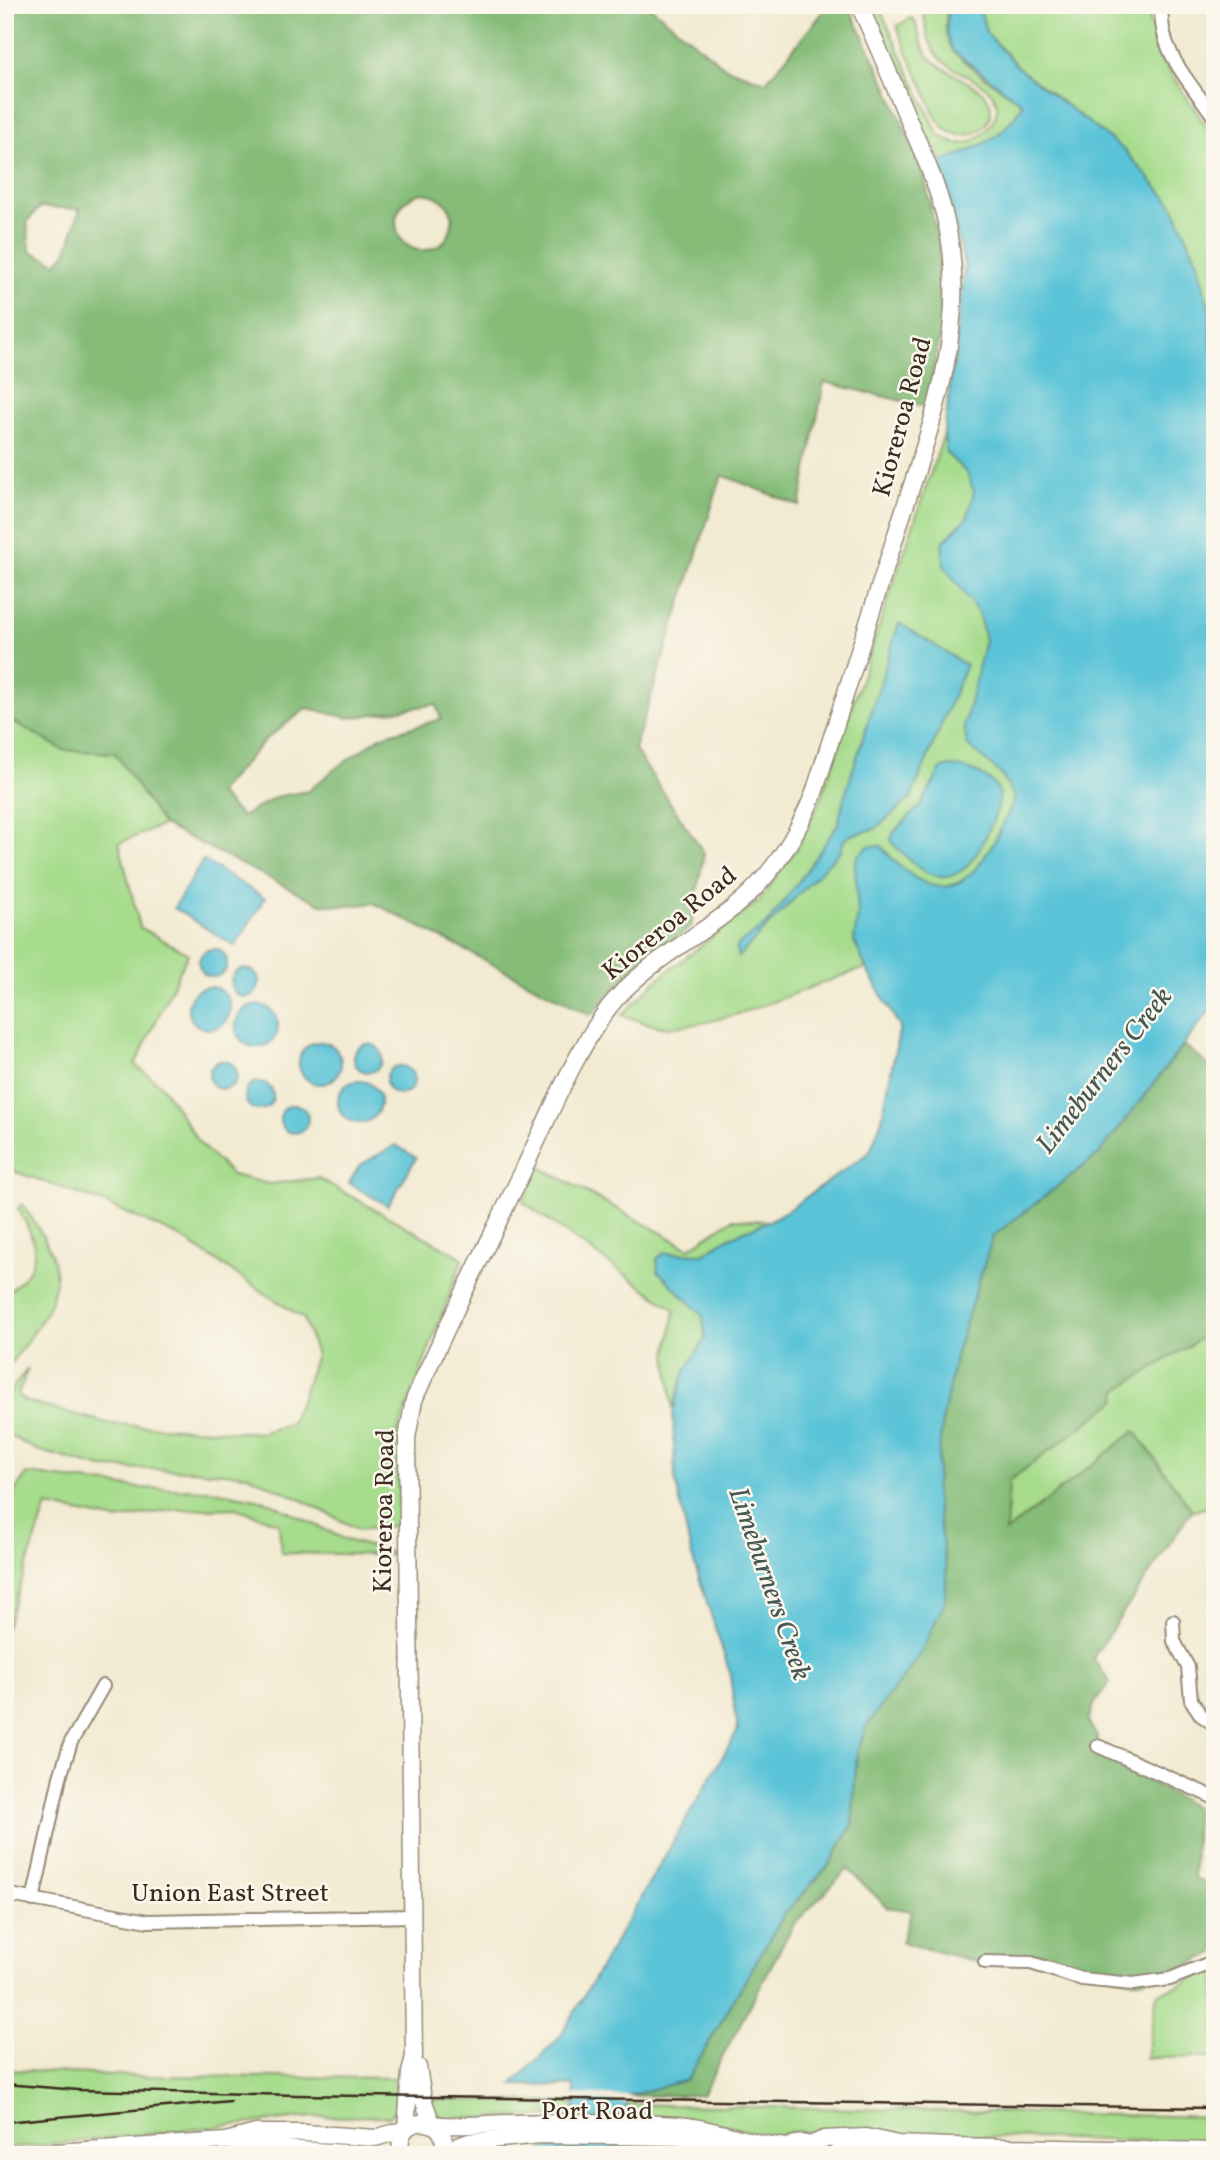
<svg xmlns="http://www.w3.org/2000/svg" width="1220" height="2160" viewBox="0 0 1220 2160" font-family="Vollkorn,serif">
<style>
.green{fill:#a6dc8c;stroke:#708355;stroke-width:2}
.forest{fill:#84bc78;stroke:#60734b;stroke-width:2;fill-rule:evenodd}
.water{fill:#5cc4d8;stroke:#4c777b;stroke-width:2}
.pier{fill:#f2ead1}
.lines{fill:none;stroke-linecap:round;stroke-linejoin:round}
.minor-casing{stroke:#968a78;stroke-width:16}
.major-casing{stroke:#968a78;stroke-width:19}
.minor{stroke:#fff;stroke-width:12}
.major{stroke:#fff;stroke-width:16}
.rail{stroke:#3b2a1e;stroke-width:2.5}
.labels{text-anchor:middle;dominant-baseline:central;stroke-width:5;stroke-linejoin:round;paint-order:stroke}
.street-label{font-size:26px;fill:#3b2a1e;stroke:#fbf7ec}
.water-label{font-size:28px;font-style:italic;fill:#455856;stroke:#fbf7ec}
</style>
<rect width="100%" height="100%" fill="#fbf7ec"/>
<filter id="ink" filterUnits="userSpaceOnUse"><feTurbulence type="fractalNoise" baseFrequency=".0143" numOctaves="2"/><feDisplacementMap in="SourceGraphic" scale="14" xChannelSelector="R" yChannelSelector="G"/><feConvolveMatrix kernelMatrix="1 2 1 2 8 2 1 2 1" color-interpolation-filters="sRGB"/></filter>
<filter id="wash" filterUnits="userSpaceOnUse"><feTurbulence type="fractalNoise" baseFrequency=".00686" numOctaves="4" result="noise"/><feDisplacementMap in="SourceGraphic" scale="28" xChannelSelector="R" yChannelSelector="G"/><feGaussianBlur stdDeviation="1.57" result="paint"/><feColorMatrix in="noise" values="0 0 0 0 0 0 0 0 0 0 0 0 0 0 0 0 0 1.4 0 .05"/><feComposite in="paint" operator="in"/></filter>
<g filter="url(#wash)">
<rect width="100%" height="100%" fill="#f2ead1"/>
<g class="green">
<path d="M869 5H878L938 134C948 141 954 145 967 143 977 141 987 131 992 123 1015 85 954 77 938 56 926 41 925 24 923 5H949C945 19 944 36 952 49 961 62 1009 95 1024 103L1215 819 1063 1109 728 1238 702 1254 664 1253 693 1304 703 1316 705 1339 684 1373 673 1411 667 1354 675 1310 523 1202 540 1167 689 1248 733 1219 769 1221 791 1208 870 1152 882 1119 900 1027 866 968C802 987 735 1024 669 1027 655 1028 636 1019 622 1015L658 979 760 900 796 849 821 798 944 434 965 268 939 153 923 129Z"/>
<polygon points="979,5 1153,5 1149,21 1167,68 1206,126 1215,134 1215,800 1113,142 1021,70 986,32"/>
<path d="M911 18 914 19C919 32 921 48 931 59 944 72 987 88 990 103 997 131 958 150 938 120 931 110 928 96 923 85 913 66 904 46 897 26Z"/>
<polygon points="5,720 16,723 63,750 115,753 163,825 119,843 140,927 188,954 135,1065 161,1085 201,1145 232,1175 269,1184 318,1178 463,1258 398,1432 399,1525 359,1530 304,1501 248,1475 189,1470 102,1468 37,1450 10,1436 5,1425 5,1407 9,1393 28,1368 18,1394 24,1401 111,1424 261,1433 290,1424 301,1400 316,1355 304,1319 180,1237 102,1202 5,1168"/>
<path d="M22 1204C33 1220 45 1237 52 1256 68 1298 28 1339 5 1371V1295C43 1264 40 1248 18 1208Z"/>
<polygon points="1215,1329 1215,1510 1205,1508 1192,1510 1135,1431 1006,1533 1009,1481 1116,1401 1118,1390"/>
<polygon points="27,1474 140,1488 209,1490 267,1501 346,1540 400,1555 281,1553 279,1523 236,1508 170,1510 117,1520 47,1506 5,1630 5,1540 14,1492"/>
<polygon points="1215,1970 1215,2057 1146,2058 1157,1994"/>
<path d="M5 2070 136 2076 403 2078C402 2093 404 2107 390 2116L312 2117 5 2149Z"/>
<polygon points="425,2099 575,2103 575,2115 446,2119 431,2110"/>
<polygon points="626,2104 1215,2117 1215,2143 819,2132 792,2132 776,2136 755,2134 726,2125 626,2116"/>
</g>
<g class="forest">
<path d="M5 5H648L726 68 766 82 829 5H848L888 88 924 176 939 246 942 322 927 407 824 382 800 506 722 475 634 749 704 853 691 927 627 975 591 1015 374 903 349 906 321 904 163 825 115 753 63 750 16 723 5 720ZM421 193C440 194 457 207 451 228 449 237 443 244 434 248 399 263 376 206 421 193ZM40 207 80 209 67 251 57 263 30 251 27 222ZM436 704 441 719 382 736 336 768 308 791 275 797 242 817 218 793 265 740 307 708 350 718Z"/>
<polygon points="1184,1045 1215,1071 1215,1329 1118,1390 1116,1401 1009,1481 1006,1532 1135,1431 1192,1510 1093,1658 1110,1682 1095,1703 1088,1721 1097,1737 1100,1753 1196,1808 1194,1878 1215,1887 1215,1953 1160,1976 1133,1981 1041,1953 977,1962 901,1942 912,1911 887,1907 848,1869 793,1925 702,2095 627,2096 687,2080 784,1914 828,1867 852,1826 857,1752 866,1727 921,1653 947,1574 935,1494 942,1422 956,1353 993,1236 1099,1154"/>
</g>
<g class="water">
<path d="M949 5H979L986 32 1021 70 1124 150 1173 205 1197 260 1210 311 1211 347 1215 359V503L1211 533 1215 554V1004L1099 1154 993 1236 956 1353 942 1422 935 1494 947 1574 945 1601 921 1653 866 1727 857 1752 852 1826 828 1866 784 1914 687 2080 627 2096 625 2144 633 2155H525L567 2143 575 2115 574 2086 512 2085 560 2037 738 1730 729 1670 691 1553 675 1479 673 1411 684 1373 705 1339 703 1316 658 1271 657 1259 664 1253 703 1254 728 1238 769 1221 791 1208 870 1152 882 1119 900 1027 866 968 854 941 858 914 855 865 858 855 869 846H881C951 930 984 869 1015 798L1000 773 967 745 964 727 985 640 979 614 944 566 942 543 967 518 974 492 967 473 946 453 944 434 965 268 941 161C963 154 990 144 1006 127 1013 120 1018 111 1023 104L953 51 946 34Z"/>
<polygon points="899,623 966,665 911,798 875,829 851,835 844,840 841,850 738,957 736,947 767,923 797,884 838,824 844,798"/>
<path d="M949 766C964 766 995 777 999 793 1003 808 977 856 966 867 960 872 950 878 942 877 922 876 906 856 893 844L891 839 894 832 921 805 941 769Z"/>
<polygon points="203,860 265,898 235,946 174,908"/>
<circle cx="213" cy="963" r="14"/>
<circle cx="245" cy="983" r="14"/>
<circle cx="209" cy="1008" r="21"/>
<circle cx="257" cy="1026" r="21"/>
<circle cx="320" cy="1063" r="21"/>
<circle cx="368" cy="1058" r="14"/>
<circle cx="223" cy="1075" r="14"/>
<circle cx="400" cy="1080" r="14"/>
<circle cx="359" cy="1102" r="21"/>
<circle cx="259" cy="1096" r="14"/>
<circle cx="294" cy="1119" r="14"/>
<polygon points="396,1145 416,1158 388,1206 349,1183 360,1165"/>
</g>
<polygon class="pier" points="571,2094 629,2096 629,2103 572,2100"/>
</g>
<g filter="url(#ink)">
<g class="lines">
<defs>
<g id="minor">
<path d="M1162 5C1157 51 1191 83 1215 118"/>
<polyline points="1173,1621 1174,1641 1188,1667 1191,1700 1201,1715 1215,1725"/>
<polyline points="1098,1746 1215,1798"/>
<polyline points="5,1894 148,1921 414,1916"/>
<polyline points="33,1900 60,1777 71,1742 103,1686"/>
<polyline points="985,1962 1031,1963 1082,1979 1133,1984 1170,1979 1215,1961"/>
</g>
<g id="major">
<path d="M418 2067 423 2099 432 2124C459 2128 485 2123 512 2123 567 2122 623 2121 678 2125 717 2128 750 2145 788 2147"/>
<polyline points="232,2142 257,2147 373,2155"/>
<polyline points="810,2145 824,2139 866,2137 898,2144 951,2146 1215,2151"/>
<path d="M8 2155 226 2141 256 2133H305L375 2138 406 2129 410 2073 414 2056 407 1438 414 1400C447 1324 485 1250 521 1175 548 1119 572 1057 609 1007 642 965 692 941 733 908 771 878 796 838 814 793 840 709 867 625 894 541 924 444 966 345 950 242 943 195 922 151 903 107 889 73 875 39 859 5"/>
<path d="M403 2155C387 2112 458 2112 441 2155"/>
<polyline points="446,2155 453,2148 469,2142 541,2135 681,2137 716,2143 749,2155"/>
<path d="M782 2155C792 2140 809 2139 818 2155"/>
<path d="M834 2155C851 2145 870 2150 889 2146"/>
</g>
</defs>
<use href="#minor" class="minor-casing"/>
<use href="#major" class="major-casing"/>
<use href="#minor" class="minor"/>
<use href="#major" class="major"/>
<g class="rail">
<polyline points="5,2084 78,2090 296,2095 1215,2108"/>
<polyline points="5,2122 230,2101"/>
</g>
</g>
</g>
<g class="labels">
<g class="street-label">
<text transform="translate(903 417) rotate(-75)">Kioreroa Road</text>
<text transform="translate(670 924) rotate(-39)">Kioreroa Road</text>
<text transform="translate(385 1511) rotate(-89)">Kioreroa Road</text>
<text x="230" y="1894">Union East Street</text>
<text x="597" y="2112">Port Road</text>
</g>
<g class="water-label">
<text transform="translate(1105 1071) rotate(-52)">Limeburners Creek</text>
<text transform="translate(769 1584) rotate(71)">Limeburners Creek</text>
</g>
</g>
<rect width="1220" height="2160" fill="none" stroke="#fbf7ec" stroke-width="28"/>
</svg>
